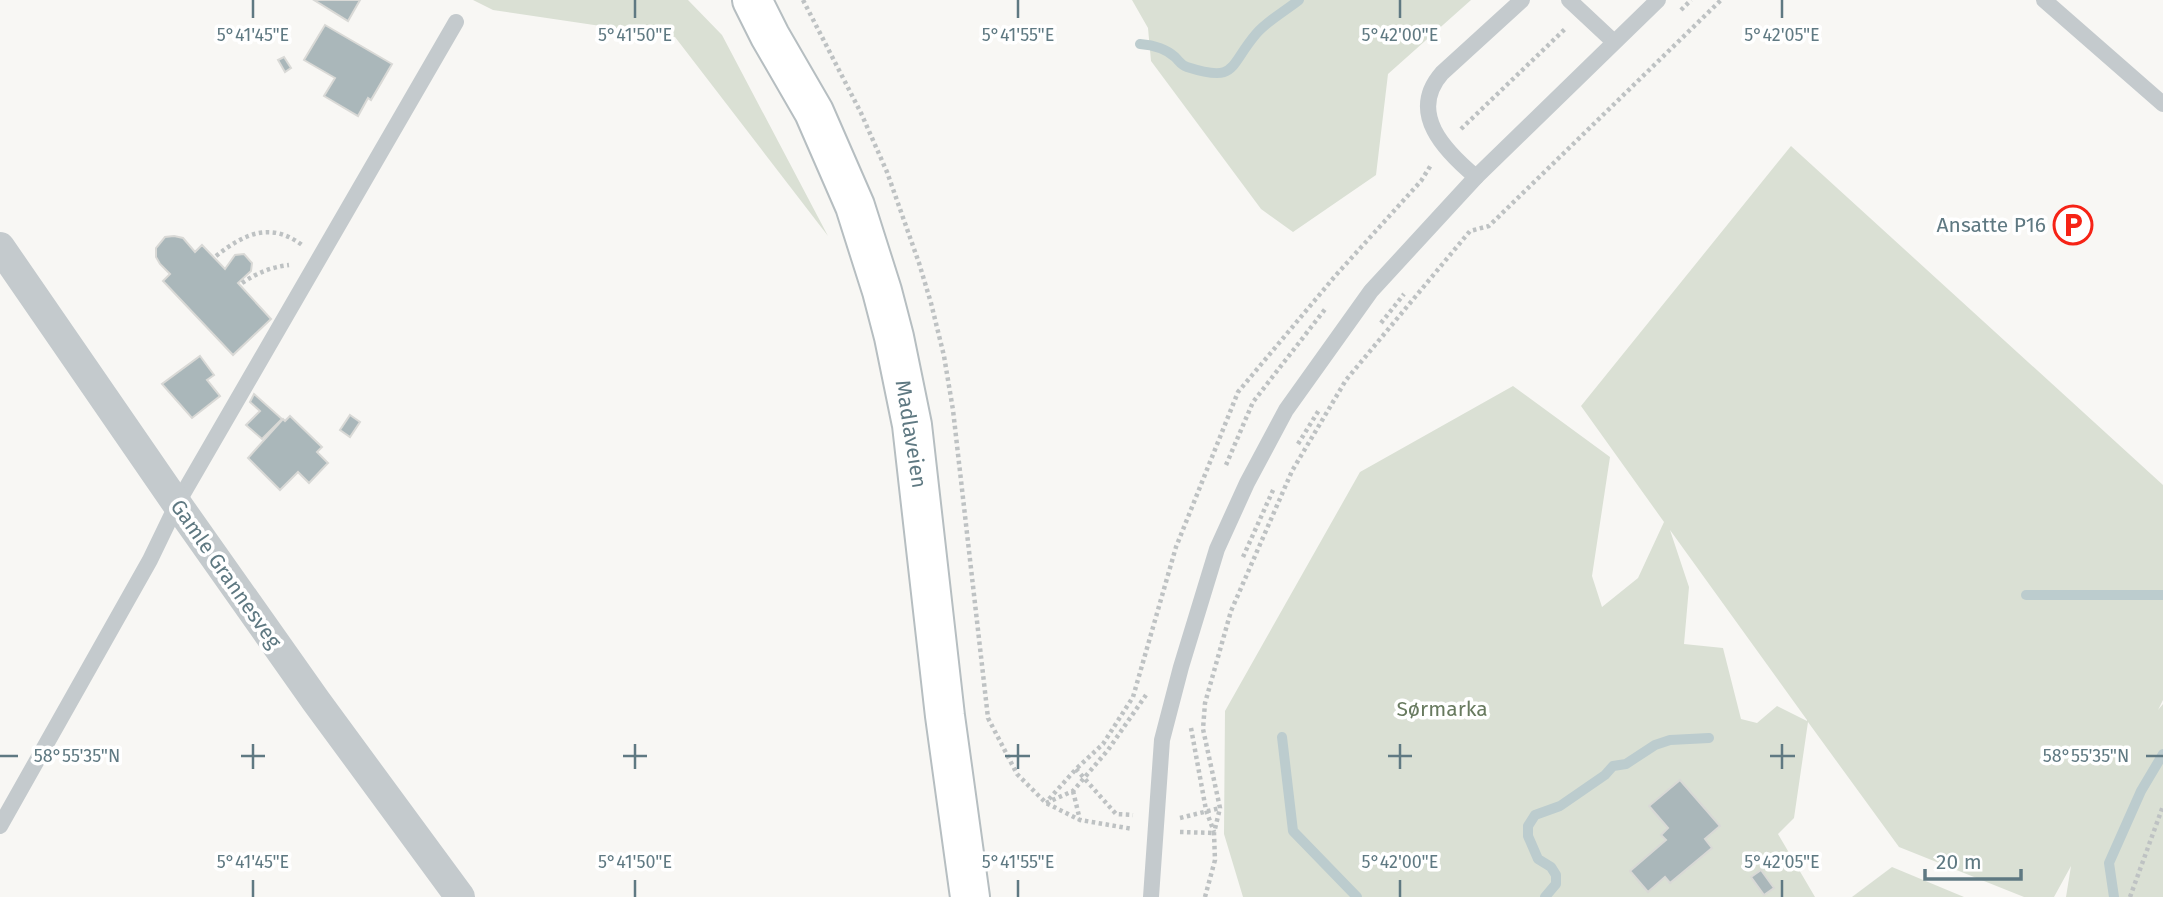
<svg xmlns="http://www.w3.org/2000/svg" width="2163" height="897" viewBox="0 0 2163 897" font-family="'Fira Sans',sans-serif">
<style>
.green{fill:#dae0d4;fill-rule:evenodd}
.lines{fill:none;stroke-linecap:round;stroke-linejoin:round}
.stream{stroke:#bcccce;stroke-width:10}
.building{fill:#aab7ba;stroke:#d9d9d6;stroke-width:2}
.secondary-casing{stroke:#b6bec1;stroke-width:42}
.path{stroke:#bec2c3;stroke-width:4.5;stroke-dasharray:3.5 3.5;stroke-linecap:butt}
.lane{stroke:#c4cacd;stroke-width:16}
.street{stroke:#c4cacd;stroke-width:30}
.secondary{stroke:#fff;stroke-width:38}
.ticks{fill:none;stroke:#5f7982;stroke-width:2.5}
.labels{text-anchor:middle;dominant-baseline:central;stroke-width:7;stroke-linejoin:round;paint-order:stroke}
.poi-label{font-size:21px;fill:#5f7982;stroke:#fff;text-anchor:end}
.street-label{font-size:21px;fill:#5f7982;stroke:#fff}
.park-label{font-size:21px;fill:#687a5f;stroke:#fff}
.ticks-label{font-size:18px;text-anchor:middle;fill:#5f7982;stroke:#fff;stroke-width:7;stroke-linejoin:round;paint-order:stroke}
</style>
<rect width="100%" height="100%" fill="#f8f7f4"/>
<g class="green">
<polygon points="473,0 688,0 722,35 828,236 675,37 493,10"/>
<polygon points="1132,0 1471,0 1388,74 1376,175 1293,232 1261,209 1151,61 1148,28"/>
<path d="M1791 146 2163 485V700L2158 710 2163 704V897H2066L2071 866 2054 897H2024L1899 847 1808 722 1794 818 1778 834 1815 897H1243L1224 834 1225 711 1360 472 1513 386 1610 457 1592 576 1602 607 1638 578 1664 522 1581 406ZM1670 530 1807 720V721L1777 706 1757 723 1741 719 1723 648 1684 644 1689 587Z"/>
<polygon points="1892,867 1964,897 1852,897"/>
</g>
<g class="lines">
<g class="stream">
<path d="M1140 44C1153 45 1165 48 1175 57 1180 62 1181 65 1187 67 1237 83 1228 67 1256 34 1267 21 1285 11 1299 0"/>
<polyline points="2026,595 2163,595"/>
<polyline points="1282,737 1293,831 1357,897"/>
<polyline points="1545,897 1556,884 1556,875 1551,867 1538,859 1528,836 1528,826 1535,815 1560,806 1605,775 1613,766 1626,764 1655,745 1670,740 1709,738"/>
<polyline points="2114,897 2109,863 2141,791 2163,754"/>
</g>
</g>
<g class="building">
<polygon points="314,0 360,0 348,21"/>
<polygon points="325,25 392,64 371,100 368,98 358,116 324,96 335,78 304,60"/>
<polygon points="284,57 291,68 285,72 278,60"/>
<polygon points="174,236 183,238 195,252 202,245 225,269 235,255 244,254 252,263 251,271 238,283 271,319 233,355 163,281 170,274 160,264 156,257 156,248 165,237"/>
<polygon points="200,356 214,375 207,380 220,396 192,418 162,384"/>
<polygon points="254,394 282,419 262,439 246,425 260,411 250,402"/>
<polygon points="350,415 360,422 350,437 340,430"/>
<polygon points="290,416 322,447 317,452 328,463 309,483 298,472 280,490 248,458 283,419 285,421"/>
<polygon points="1680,780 1720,826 1705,839 1712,848 1670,883 1665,877 1648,892 1630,871 1666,840 1661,835 1668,828 1649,806"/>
<polygon points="1761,870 1774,888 1764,895 1751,877"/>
</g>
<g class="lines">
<defs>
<polyline id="secondary" points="752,0 770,36 814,112 855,206 882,291 894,337 912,425 945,716 970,897"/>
</defs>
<use href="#secondary" class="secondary-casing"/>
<g class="path">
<polyline points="803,0 861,113 887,172 919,263 931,303 944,356 953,410 988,718 1017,774 1046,803 1080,820 1133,829"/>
<polyline points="1681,10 1691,0"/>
<polyline points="1461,129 1566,28"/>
<path d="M216 256C244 234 270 221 302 245"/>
<path d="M242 283C257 273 271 267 289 265"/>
<polyline points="1381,323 1404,294"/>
<polyline points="1298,444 1319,410"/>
<polyline points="1226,465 1253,402 1326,308"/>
<polyline points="1243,557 1274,488"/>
<polyline points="1191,728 1206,810 1214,832"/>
<polyline points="1076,769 1116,814 1133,815"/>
<polyline points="1073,791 1080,820"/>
<polyline points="1049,799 1076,769 1103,744 1133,697 1176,547 1238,392 1336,275 1421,181 1431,165"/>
<polyline points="1046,803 1073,791 1108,750 1146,695"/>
<polyline points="1180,818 1220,808"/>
<polyline points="1180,832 1214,833"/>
<polyline points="1205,897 1215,860 1214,833 1220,808 1203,729 1205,703 1231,611 1292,471 1346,380 1470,231 1489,226 1721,0"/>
<polyline points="2130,897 2163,806"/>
</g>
<g class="lane">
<polyline points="1569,0 1614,42"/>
<polyline points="2044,0 2163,104"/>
<path d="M1476 177C1445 151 1407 113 1442 73L1522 0"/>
<polyline points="0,826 150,560 177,504 456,22"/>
<polyline points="1151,897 1162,740 1181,667 1217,549 1247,483 1286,410 1371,291 1476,177 1658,0"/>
</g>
<polyline class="street" points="0,247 177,504 316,701 460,897"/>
<use href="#secondary" class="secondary"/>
</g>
<path class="ticks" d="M253 0V18M635 0V18M1018 0V18M1400 0V18M1782 0V18M253 744V769M635 744V769M1018 744V769M1400 744V769M1782 744V769M0 756H18M241 756H265M623 756H647M1005 756H1030M1388 756H1412M1770 756H1795M2146 756H2163M253 880V897M635 880V897M1018 880V897M1400 880V897M1782 880V897"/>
<defs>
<symbol id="parking-ring" viewBox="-11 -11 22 22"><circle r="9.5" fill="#fff" stroke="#f62316" stroke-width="1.5"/><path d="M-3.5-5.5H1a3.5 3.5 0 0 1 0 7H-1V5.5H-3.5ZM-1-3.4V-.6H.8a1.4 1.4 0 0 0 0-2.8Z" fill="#f62316"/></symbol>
</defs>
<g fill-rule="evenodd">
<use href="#parking-ring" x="2051" y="203" width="44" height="44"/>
</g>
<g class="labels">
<g class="poi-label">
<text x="2046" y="225">Ansatte P16</text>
</g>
<g class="street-label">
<text transform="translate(911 434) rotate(81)">Madlaveien</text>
<text transform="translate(226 574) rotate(55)">Gamle Grannesveg</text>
</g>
<g class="park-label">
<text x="1442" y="709">Sørmarka</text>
</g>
</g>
<g class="ticks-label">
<text x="253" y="41">5°41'45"E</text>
<text x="635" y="41">5°41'50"E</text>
<text x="1018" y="41">5°41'55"E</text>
<text x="1400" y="41">5°42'00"E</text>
<text x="1782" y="41">5°42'05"E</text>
<text x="77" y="762">58°55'35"N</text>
<text x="2086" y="762">58°55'35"N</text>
<text x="253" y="868">5°41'45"E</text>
<text x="635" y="868">5°41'50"E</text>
<text x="1018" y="868">5°41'55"E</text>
<text x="1400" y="868">5°42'00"E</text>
<text x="1782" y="868">5°42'05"E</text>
</g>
<path d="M1925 869v10h96v-10" fill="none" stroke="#5f7982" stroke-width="3.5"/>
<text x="1936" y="869" font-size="21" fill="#5f7982" stroke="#ffffff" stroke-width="5" paint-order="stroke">20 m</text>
</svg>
